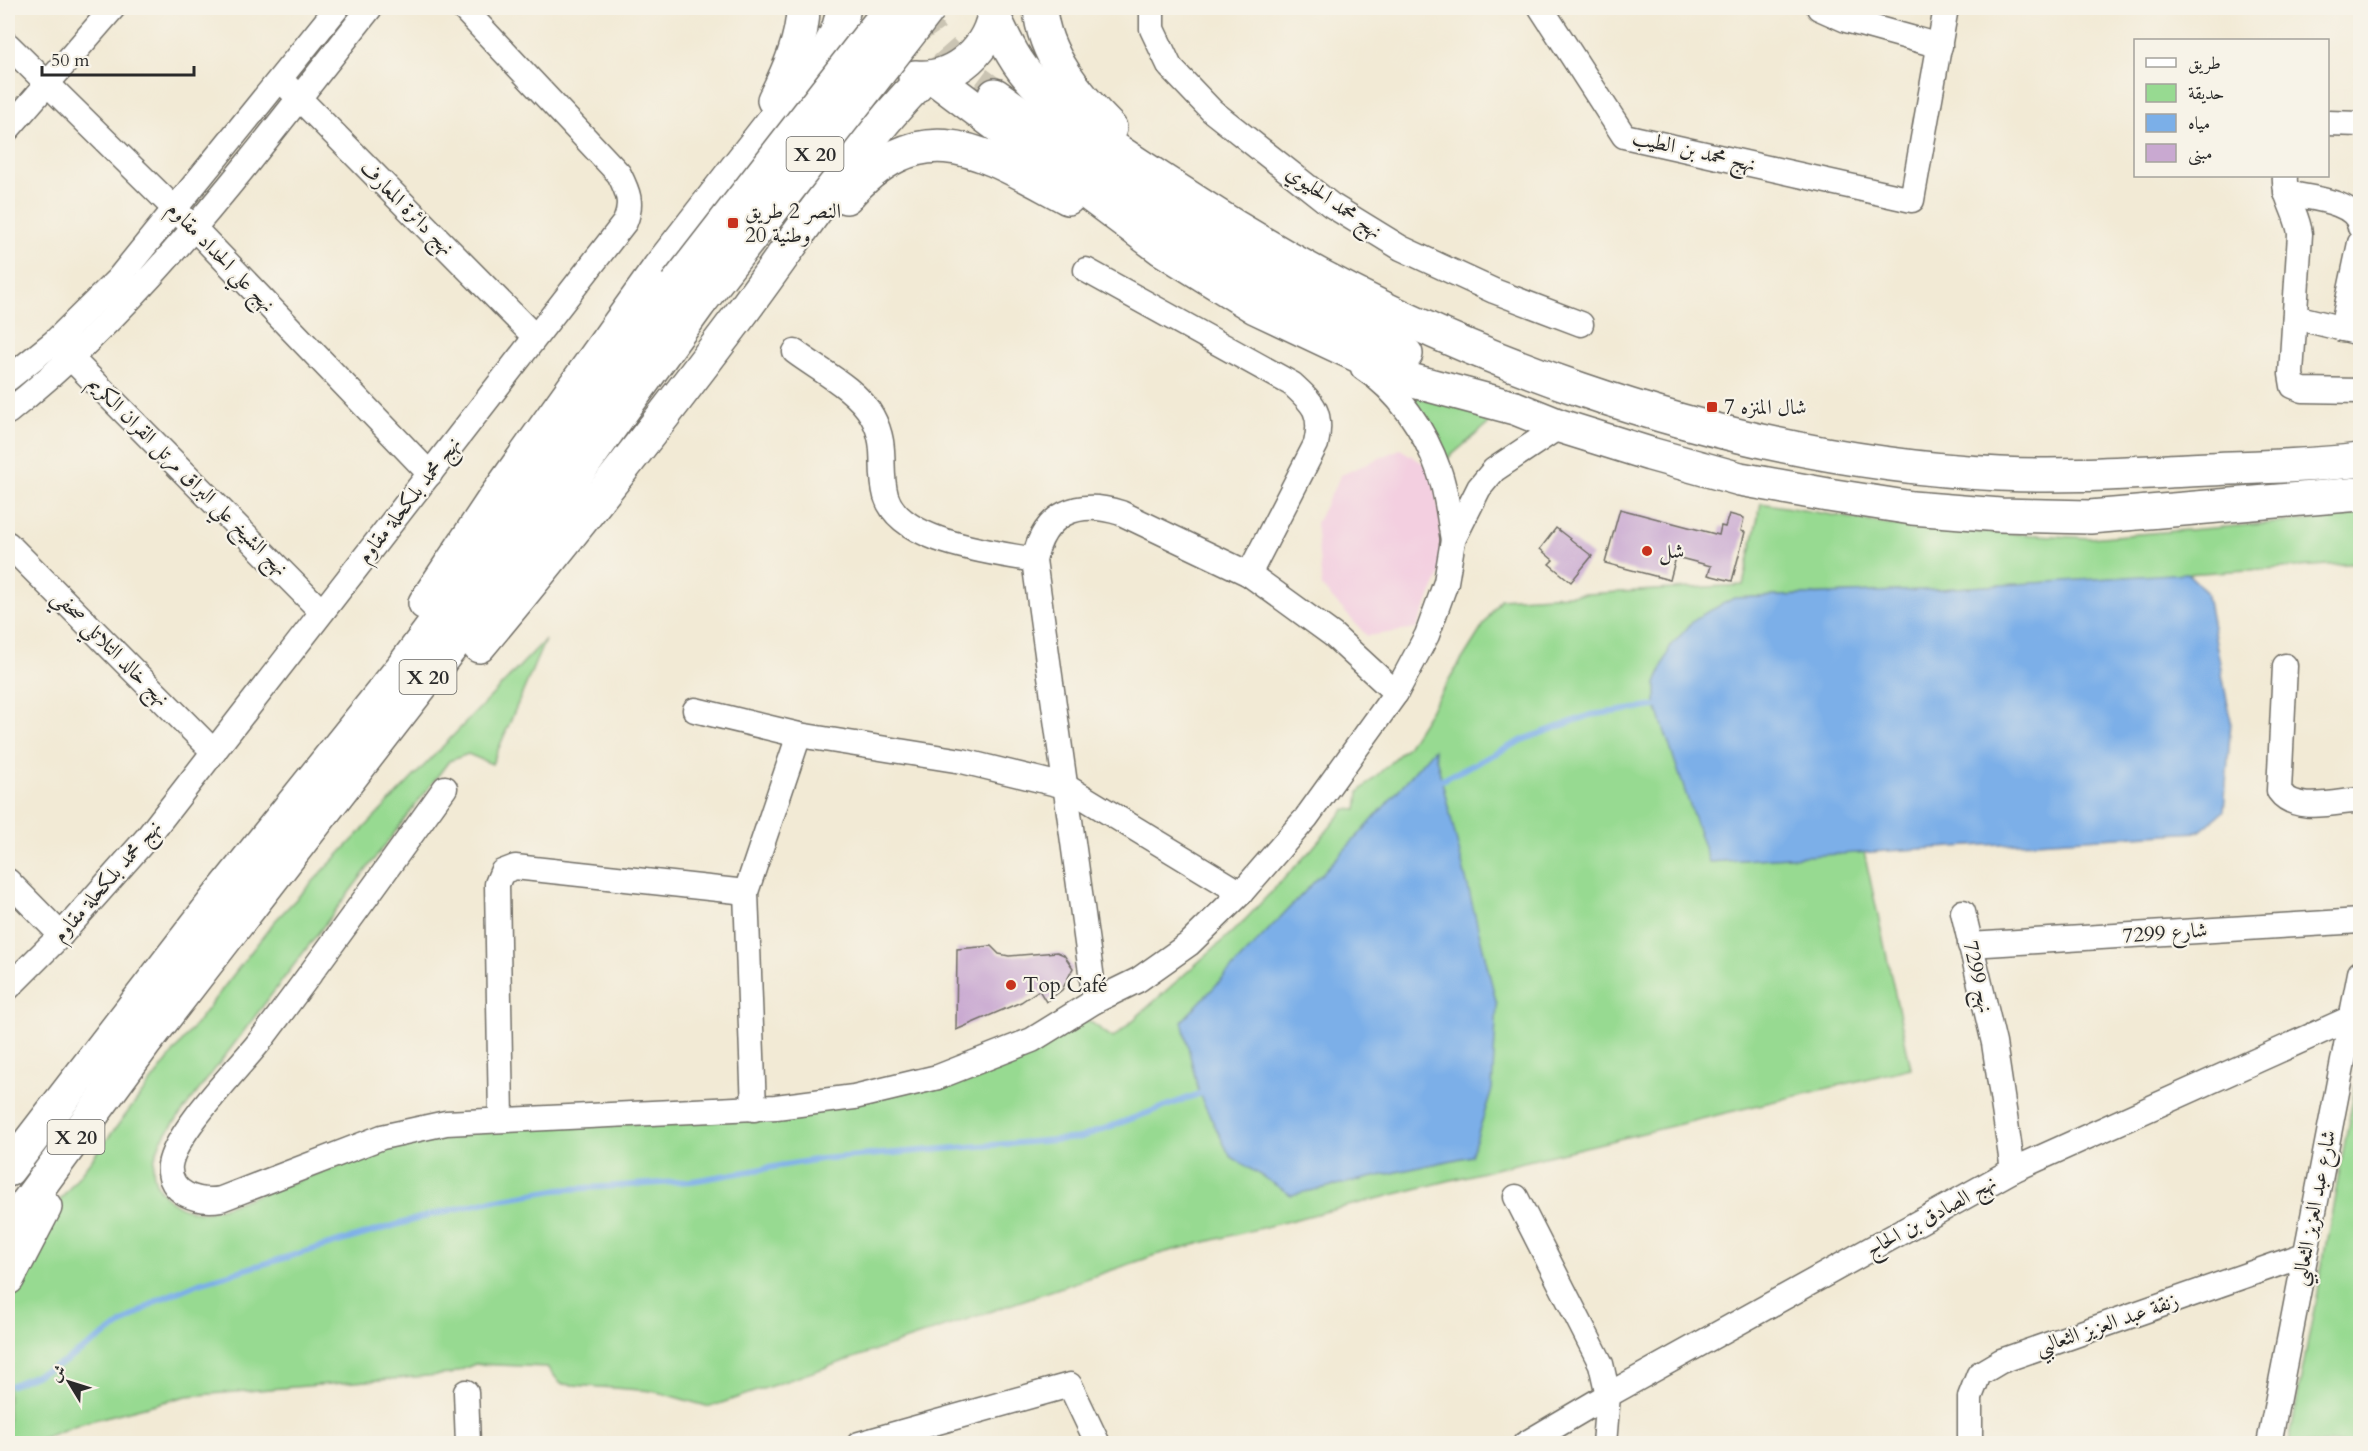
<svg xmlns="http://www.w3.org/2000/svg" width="2368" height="1451" viewBox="0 0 2368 1451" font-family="Cardo,Amiri,serif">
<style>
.built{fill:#f3cfe0}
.green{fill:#97da91;stroke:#61825e;stroke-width:1.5}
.water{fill:#7bafe8;stroke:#536d8a;stroke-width:1.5}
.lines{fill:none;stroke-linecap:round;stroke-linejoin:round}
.stream{stroke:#7bafe8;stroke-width:6}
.building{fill:#c9a9d1}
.highway-tunnel{stroke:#cac4b3;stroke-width:33;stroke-dasharray:33 16;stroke-linecap:butt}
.minor-casing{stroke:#716e66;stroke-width:27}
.highway-casing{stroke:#716e66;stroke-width:36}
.minor{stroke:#fff;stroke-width:24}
.highway{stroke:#fff;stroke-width:33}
.highway-bridge-casing{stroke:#716e66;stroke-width:36;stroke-linecap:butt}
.highway-bridge{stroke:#fff;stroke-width:33}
.poi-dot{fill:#c8321e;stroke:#f7f3e8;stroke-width:2}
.labels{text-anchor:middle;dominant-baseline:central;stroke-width:4.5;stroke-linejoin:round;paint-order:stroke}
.shield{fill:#f7f3e8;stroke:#686764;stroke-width:1.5}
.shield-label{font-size:20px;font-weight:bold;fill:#2b2b2b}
.street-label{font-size:21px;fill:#2b2b2b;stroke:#f7f3e8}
.poi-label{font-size:21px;fill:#2b2b2b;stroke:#f7f3e8;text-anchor:start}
</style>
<rect width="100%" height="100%" fill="#f7f3e8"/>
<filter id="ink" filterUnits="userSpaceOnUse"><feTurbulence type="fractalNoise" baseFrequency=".0167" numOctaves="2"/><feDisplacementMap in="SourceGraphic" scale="12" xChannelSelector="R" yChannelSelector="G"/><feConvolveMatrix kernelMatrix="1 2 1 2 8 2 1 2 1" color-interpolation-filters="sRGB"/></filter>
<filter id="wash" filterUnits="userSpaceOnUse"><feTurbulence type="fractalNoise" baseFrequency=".008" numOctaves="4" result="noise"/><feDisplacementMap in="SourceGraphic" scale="24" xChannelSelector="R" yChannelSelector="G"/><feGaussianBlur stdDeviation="1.35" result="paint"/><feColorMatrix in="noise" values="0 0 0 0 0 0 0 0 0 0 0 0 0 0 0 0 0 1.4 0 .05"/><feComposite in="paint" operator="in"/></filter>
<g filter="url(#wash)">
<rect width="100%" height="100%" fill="#f2ead5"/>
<polygon class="built" points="1400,449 1431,468 1441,519 1441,572 1416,629 1367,636 1322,587 1316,523 1341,475"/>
<g class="green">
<polygon points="1405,389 1494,419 1447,459"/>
<path d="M1761 503 1910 528 2089 538 2323 519 2360 513V563L1925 590 1734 598 1709 862 1864 851 1911 1068 1499 1168 1162 1253 710 1407 653 1391 561 1384 547 1367 475 1364 451 1374 187 1396 82 1423 30 1443H8V1268L274 922 545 640 492 764 468 754 449 761 161 1140C159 1147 155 1155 154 1162 149 1189 174 1209 199 1212 210 1213 225 1206 235 1203L443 1128 733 1120 1020 1052 1088 1020 1113 1038 1241 924 1311 850 1345 809 1357 810 1359 792 1407 747 1500 599 1743 585Z"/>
<polygon points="2360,1061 2360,1443 2289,1443"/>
</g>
<g class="water">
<polygon points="2187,573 2206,591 2231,721 2224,811 2199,832 1709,862 1656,706 1656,684 1670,647 1696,618 1734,598 1925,590"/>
<polygon points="1434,749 1497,1005 1492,1089 1471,1156 1291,1195 1230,1156 1199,1094 1182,1021 1368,825"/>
</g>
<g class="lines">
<g class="stream">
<polyline points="1442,780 1525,739 1590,715 1656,706"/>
<polyline points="12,1385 61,1364 158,1300 199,1283 430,1215 490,1201 555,1190 692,1181 820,1159 1079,1138 1199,1094"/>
</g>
</g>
<g id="blocks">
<g class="building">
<polygon points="1620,509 1719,535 1721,526 1725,527 1729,514 1744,518 1741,531 1745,532 1732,581 1708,575 1711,566 1676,557 1670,580 1605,563"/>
<polygon points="1556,528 1592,556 1571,582 1549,564 1553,560 1540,549"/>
<polygon points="991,946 999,954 1009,956 1057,952 1064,955 1073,968 1062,990 1046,1002 1039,990 1021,1002 956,1030 957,949"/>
</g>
</g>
</g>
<g filter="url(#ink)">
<use href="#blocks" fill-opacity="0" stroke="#716e66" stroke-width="1.5"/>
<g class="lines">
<path class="highway-tunnel" d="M916 8C932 50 960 70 995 95"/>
<defs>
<g id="minor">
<polyline points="1152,8 1152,29 1170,67 1212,111 1331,205 1401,248 1494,291 1581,324"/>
<polyline points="1541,8 1624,136 1912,200 1946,8"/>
<polyline points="1819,8 1846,20 1940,46"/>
<polyline points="8,45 193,227 430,474"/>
<polyline points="287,86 534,336"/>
<polyline points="2328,123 2360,124"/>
<polyline points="8,129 113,8"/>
<path d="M2285 176C2283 197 2298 214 2300 234L2291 374 2293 386 2303 390 2360 391"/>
<path d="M2286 193C2307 198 2357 200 2360 227"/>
<path d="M1086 270 1292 384C1314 404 1323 413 1316 444L1249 574"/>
<polyline points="2295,317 2360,333"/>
<polyline points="2342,329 2360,243"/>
<polyline points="60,347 321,611"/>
<path d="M795 352C819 370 857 389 872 416 889 447 878 467 886 496 900 543 993 552 1034 560"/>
<path d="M1363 368C1399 391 1425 431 1439 471 1447 493 1449 518 1453 540"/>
<polyline points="8,379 54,342 118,279 337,8"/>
<path d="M8 412C149 300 258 149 370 8"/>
<polyline points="8,544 214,752"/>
<path d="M2285 666 2279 791C2295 814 2336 802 2360 800"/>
<polyline points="695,710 799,735 962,761 1065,786 1241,893"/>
<path d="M445 788C384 873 323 958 260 1041 238 1069 175 1132 170 1165 167 1194 199 1203 221 1199L382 1137 446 1123 776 1107 854 1097 938 1077 1032 1040 1095 1001 1138 980 1189 944 1241 893 1306 818 1396 693 1427 635 1446 582 1453 540 1479 488 1494 470 1560 426"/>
<polyline points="8,881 61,935"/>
<polyline points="1963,912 1994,1043 2013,1170"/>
<polyline points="1970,945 2360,921"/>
<path d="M8 988 61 935 146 839 625 222C633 203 628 192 619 174L463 8"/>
<path d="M1095 1001 1034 560C1044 513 1077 499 1121 513L1249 574 1333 635 1396 693"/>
<polyline points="754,1109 746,892 799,735"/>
<polyline points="501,1119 497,884 502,872 515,867 746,892"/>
<polyline points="1516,1197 1601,1364 1608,1395 1604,1444"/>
<polyline points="466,1392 468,1444"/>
<polyline points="859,1444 1070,1385 1098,1444"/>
<polyline points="1525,1444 1608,1395 2013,1170 2360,1014"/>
<polyline points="1970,1444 1970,1397 1979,1374 2001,1361 2304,1255"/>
<polyline points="2269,1444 2360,973"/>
</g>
<g id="highway">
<path d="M1040 8C1043 54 1078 96 1110 128"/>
<path d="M994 17C1005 40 1015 63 1033 81 1079 131 1140 165 1196 202 1427 353 1722 460 2000 474 2062 477 2125 473 2188 470 2245 467 2303 467 2360 460"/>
<path d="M915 77C956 81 991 47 995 8"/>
<polyline points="933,77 1162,249 1255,307 1410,380 1515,408 1560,426 1650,454 1740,479 1828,495 1912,508 2000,515 2090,517 2360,494"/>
<polyline points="995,95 1223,256 1318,310 1406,354"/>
<path d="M774 100C788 72 803 39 803 8"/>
<path d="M846 197C924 109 983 153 1068 198"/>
<polyline points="425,603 494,499 659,268 827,52 838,30 844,8"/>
<path d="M479 646C569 538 656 427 740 315 800 235 854 148 924 78"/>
<polyline points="8,1170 216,900 402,668 542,480 676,285"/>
<polyline points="8,1229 144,1044 472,620 701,301"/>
<polyline points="8,1278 45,1207"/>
</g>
</defs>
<use href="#minor" class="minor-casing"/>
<use href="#highway" class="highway-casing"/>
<use href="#minor" class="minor"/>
<use href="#highway" class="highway"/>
<defs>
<g id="highway-bridge">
<polyline points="676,285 891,8"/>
<polyline points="701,301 929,8"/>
</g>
</defs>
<use href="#highway-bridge" class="highway-bridge-casing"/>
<use href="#highway-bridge" class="highway-bridge"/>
</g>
</g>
<g class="poi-dot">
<rect x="727" y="217" width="12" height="12" rx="3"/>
<rect x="1706" y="401" width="12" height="12" rx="3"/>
<circle cx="1647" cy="551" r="6"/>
<circle cx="1011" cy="985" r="6"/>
</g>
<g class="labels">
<g class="shield">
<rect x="786.5" y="137" width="57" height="34" rx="4.5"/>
<rect x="399.5" y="660" width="57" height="34" rx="4.5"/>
<rect x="47.5" y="1120" width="57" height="34" rx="4.5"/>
</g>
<g class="shield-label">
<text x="815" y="154">X 20</text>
<text x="428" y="677">X 20</text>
<text x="76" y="1137">X 20</text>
</g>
<g class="street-label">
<text transform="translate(1694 151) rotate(13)">نهج محمد بن الطيب</text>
<text transform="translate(1334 202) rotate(35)">نهج محمد الحليوي</text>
<text transform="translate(407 208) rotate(45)">نهج دائرة المعارف</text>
<text transform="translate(221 257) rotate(46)">نهج علي الحداد مقاوم</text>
<text transform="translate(188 476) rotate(45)">نهج الشيخ علي البراق مرتل القران الكريم</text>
<text transform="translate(409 500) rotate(-52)">نهج محمد بلكحلة مقاوم</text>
<text transform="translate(111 648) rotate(45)">نهج خالد التلاتلي صحفي</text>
<text transform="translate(107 881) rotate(-49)">نهج محمد بلكحلة مقاوم</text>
<text transform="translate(2165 933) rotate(-4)">شارع 7299</text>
<text transform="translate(1978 977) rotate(77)">نهج 7299</text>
<text transform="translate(2314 1208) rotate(-79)">شارع عبد العزيز الثعالبي</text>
<text transform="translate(1931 1216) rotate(-29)">نهج الصادق بن الحاج</text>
<text transform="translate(2107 1324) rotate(-19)">زنقة عبد العزيز الثعالبي</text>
</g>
<g class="poi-label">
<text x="745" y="211">النصر 2 طريق<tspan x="745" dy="24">وطنية 20</tspan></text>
<text x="1724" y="407">شال المنزه 7</text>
<text x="1659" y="551">شل</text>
<text x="1023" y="985">Top Café</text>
</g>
</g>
<rect width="2368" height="1451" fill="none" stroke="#f7f3e8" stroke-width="30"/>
<rect x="2134" y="39" width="195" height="138" fill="#f7f3e8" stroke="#a5a39c" stroke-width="1.5"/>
<rect x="2146" y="58" width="30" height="9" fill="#ffffff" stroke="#a5a39c" stroke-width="1.5"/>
<text x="2188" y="69" font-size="18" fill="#2b2b2b">طريق</text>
<rect x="2146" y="84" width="30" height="18" fill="#97da91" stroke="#a5a39c" stroke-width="1.5"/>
<text x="2188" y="99" font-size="18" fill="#2b2b2b">حديقة</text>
<rect x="2146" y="114" width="30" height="18" fill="#7bafe8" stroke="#a5a39c" stroke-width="1.5"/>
<text x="2188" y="129" font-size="18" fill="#2b2b2b">مياه</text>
<rect x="2146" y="144" width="30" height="18" fill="#c9a9d1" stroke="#a5a39c" stroke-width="1.5"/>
<text x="2188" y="159" font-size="18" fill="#2b2b2b">مبنى</text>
<g transform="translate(69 1382) rotate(308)" stroke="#f7f3e8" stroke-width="4.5" paint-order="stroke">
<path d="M0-4.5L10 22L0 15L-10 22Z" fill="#2b2b2b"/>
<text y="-9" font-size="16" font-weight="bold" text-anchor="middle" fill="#2b2b2b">ش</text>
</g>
<path d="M42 66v9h152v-9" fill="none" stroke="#2b2b2b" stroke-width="3"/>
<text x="51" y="66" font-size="18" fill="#2b2b2b" stroke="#f7f3e8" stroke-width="4.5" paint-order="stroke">50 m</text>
</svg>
